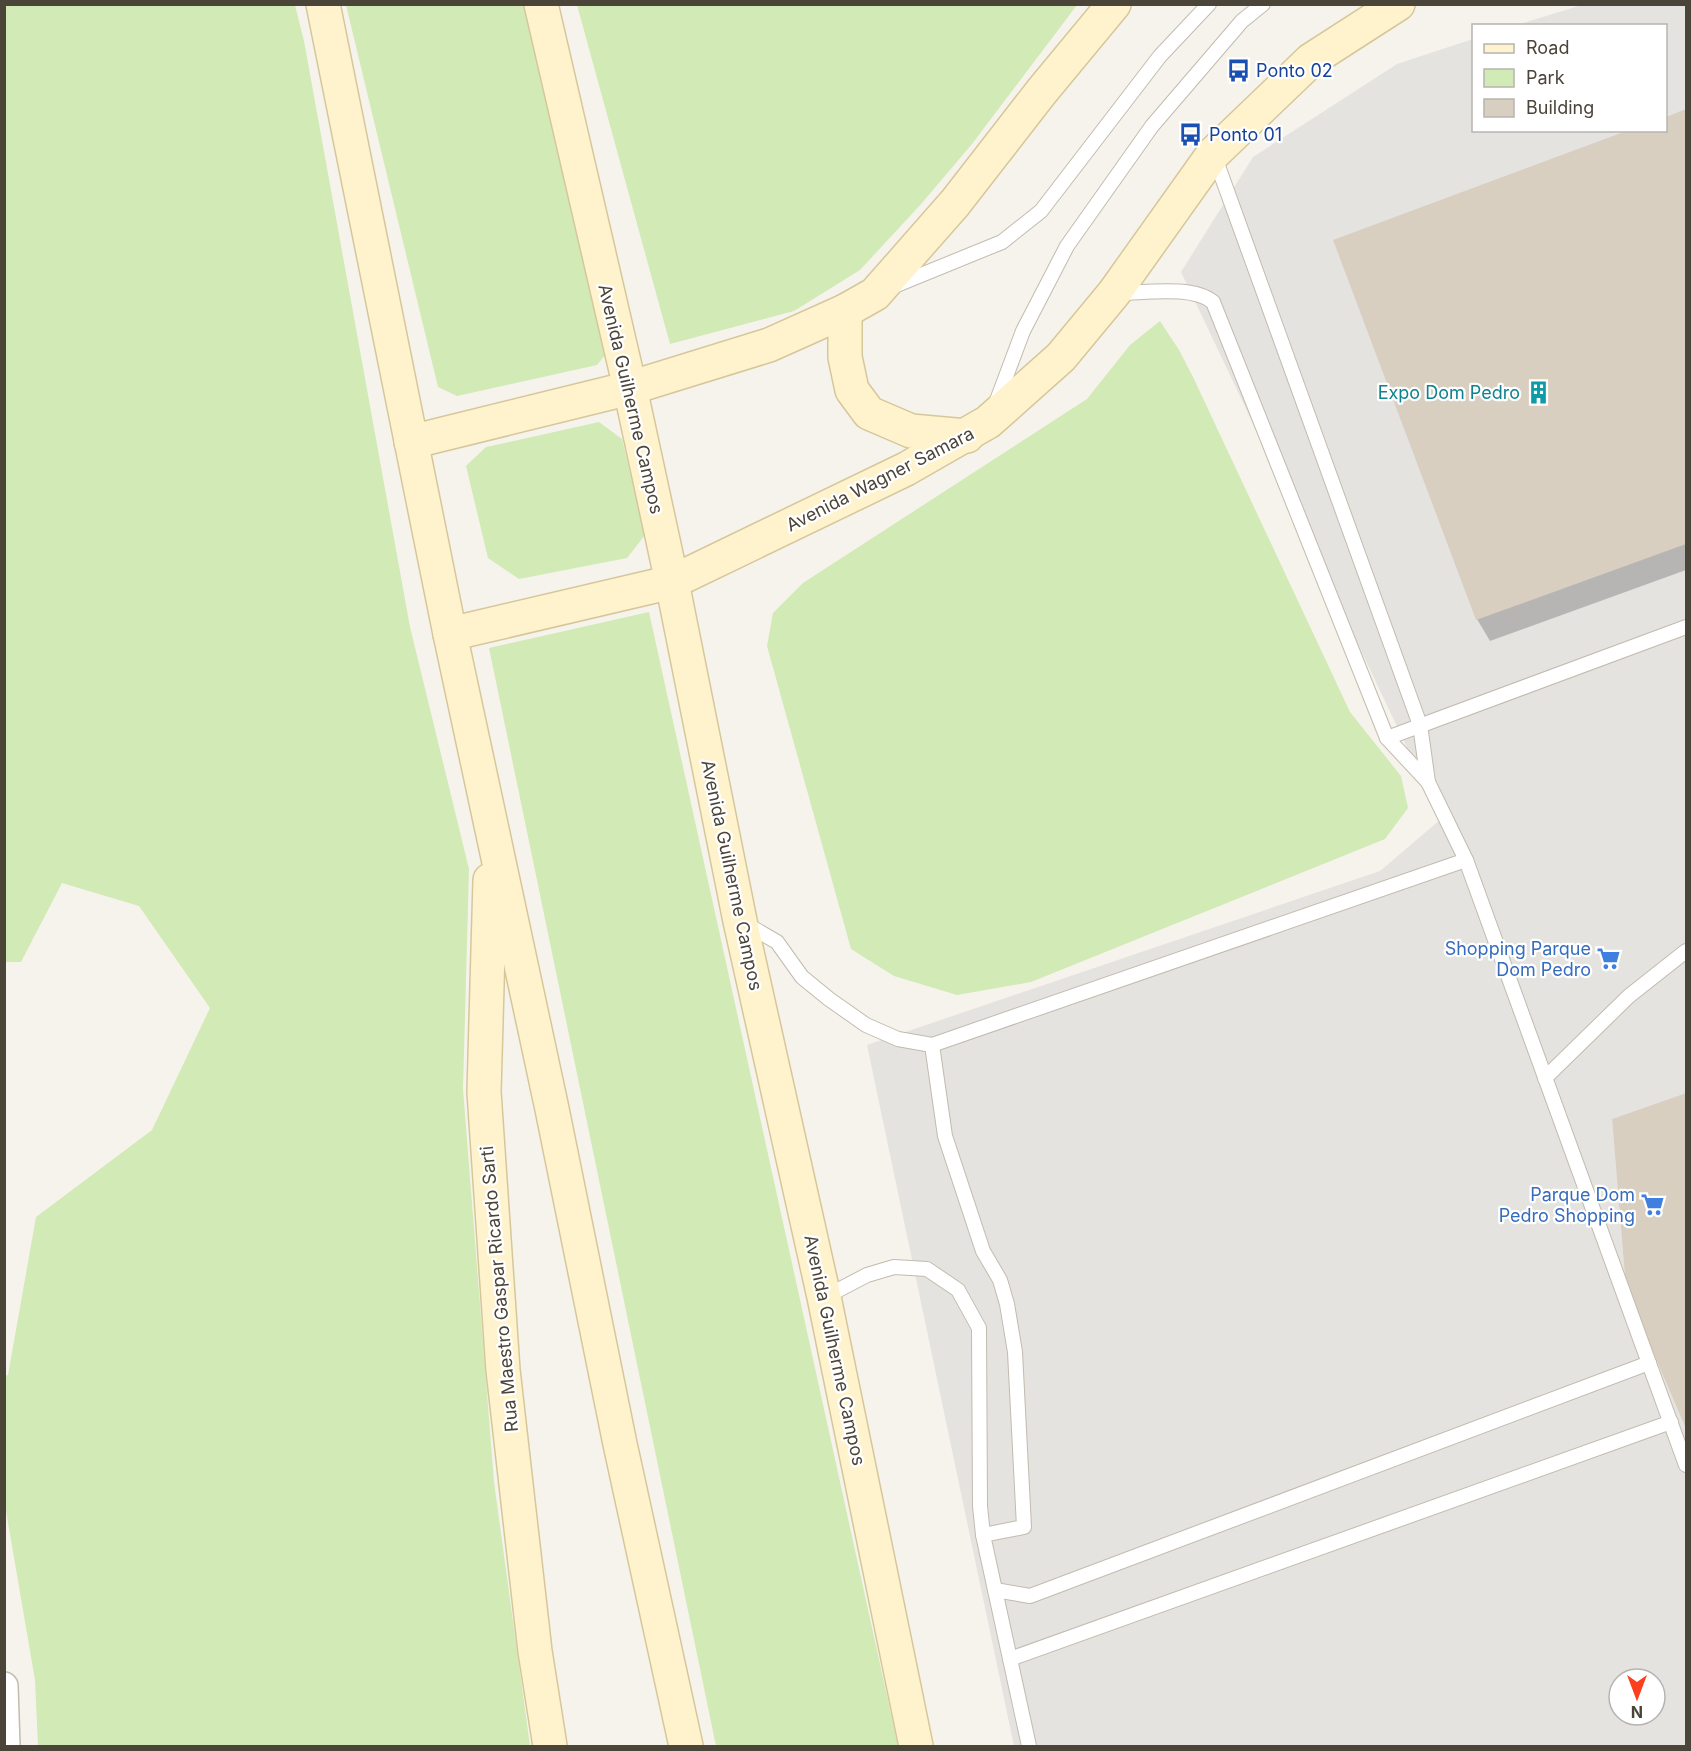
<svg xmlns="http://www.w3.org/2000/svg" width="1691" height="1751" viewBox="0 0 1691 1751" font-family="Inter,sans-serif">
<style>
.green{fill:#d2eab5}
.parking{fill:#e5e3e0;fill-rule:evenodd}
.shadow{fill:#0003}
.building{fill:#d8cfc1}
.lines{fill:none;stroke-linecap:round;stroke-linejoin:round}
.lane-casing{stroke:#c2bbae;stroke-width:16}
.street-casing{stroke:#c2bbae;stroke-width:30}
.secondary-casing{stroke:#d6c79b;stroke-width:36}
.lane{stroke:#fff;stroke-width:14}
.street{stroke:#fff;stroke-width:27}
.secondary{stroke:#fff3cd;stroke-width:33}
.labels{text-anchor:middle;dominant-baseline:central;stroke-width:4.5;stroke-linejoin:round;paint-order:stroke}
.transit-label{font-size:18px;fill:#164399;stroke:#fff;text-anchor:start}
.culture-label{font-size:18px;fill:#0d838f;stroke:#fff;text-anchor:end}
.street-label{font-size:18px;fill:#4b4439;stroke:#fff}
.shop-label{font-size:18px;fill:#366cbe;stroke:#fff;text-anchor:end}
</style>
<rect width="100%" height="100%" fill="#f6f3ec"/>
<g class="green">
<polygon points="5,4 295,5 304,41 410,627 469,869 463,1089 494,1482 530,1746 38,1746 35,1680 5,1505 5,1376 8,1375 36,1217 152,1130 210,1008 139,906 62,883 21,962 5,962"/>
<polygon points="346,5 528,5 606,354 597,365 457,396 438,387"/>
<polygon points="577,5 577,4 1077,5 972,144 922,203 860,270 794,311 670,344"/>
<polygon points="1160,321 1179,350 1193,377 1350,712 1401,776 1408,808 1385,839 1031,982 957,995 894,976 851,949 767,646 773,613 803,583 1087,399 1130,345"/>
<polygon points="599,422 622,439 645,535 627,558 519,579 488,558 466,466 486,447"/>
<polygon points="649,612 898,1746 716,1746 489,648"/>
</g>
<path class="parking" d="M1582 5H1686V1093L1612 1119 1626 1289 1686 1429V1746H1014L867 1045 1380 871 1441 819 1181 272 1253 157 1397 64 1473 39 1474 130H1666V26L1517 25ZM1619 1679H1655V1715H1619Z"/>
<g class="shadow">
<polygon points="1686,111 1686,570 1490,641 1477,619 1666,130 1666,119"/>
<polygon points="1686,1095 1686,1426 1627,1289 1614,1120"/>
</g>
<g class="building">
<polygon points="1686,109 1686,544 1476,620 1333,240 1629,130 1666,130 1666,117"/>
<polygon points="1686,1093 1686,1429 1626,1289 1612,1119"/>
</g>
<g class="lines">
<defs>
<g id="lane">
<polyline points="1214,155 1420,725 1428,782"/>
<polyline points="894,286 1002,242 1041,211 1160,56 1209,4"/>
<path d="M1119 293C1145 293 1192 285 1213 302L1387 738 1428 782 1466 860 1686 1465"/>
<polyline points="996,403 1023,331 1067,246 1152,126 1242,21 1263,4"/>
<polyline points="1387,738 1686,627"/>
<polyline points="746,924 777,942 802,977 829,999 866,1025 898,1039 932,1045"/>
<polyline points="1545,1078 1629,996 1686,951"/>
<polyline points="825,1297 867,1275 894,1267 927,1269 958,1290 979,1328 980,1506 983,1535 1029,1746"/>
<polyline points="983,1535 1024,1527 1015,1352 1007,1304 1000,1280 983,1251 945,1136 932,1045 1466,860"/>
<polyline points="995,1590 1030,1596 1649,1363"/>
<polyline points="1010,1659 1671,1422"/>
</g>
<polyline id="street" points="4,1686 6,1746"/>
<g id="secondary">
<polyline points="323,4 450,634 552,1109 620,1444 686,1746"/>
<polyline points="541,4 630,388 672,582 740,921 824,1297 916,1746"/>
<polyline points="845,311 845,357 852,390 869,413 911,431 967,436"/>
<polyline points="411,442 630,388 769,345 845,311 875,294 955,203 1042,91 1114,4"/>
<polyline points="450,634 672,582 906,469 988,422 1061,357 1114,293 1213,154 1311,60 1398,4"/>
<polyline points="490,880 484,1092 503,1370 535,1651 550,1746"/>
</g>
</defs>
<use href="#lane" class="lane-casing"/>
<use href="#street" class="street-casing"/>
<use href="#secondary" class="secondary-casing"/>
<use href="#lane" class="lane"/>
<use href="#street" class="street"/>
<use href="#secondary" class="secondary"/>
</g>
<defs>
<symbol id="bus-bare" viewBox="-9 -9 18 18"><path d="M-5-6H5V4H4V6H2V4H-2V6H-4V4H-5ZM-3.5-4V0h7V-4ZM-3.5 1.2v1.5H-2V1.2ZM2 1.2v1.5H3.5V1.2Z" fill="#1a4fb4" stroke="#fff" stroke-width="2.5" paint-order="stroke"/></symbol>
<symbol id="building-bare" viewBox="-9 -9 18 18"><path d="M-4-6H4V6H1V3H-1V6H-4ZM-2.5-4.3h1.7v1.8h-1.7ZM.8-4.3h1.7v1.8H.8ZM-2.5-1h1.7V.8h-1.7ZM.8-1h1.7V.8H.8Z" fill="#0f9aa8" stroke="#fff" stroke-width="2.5" paint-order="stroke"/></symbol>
<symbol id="supermarket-bare" viewBox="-9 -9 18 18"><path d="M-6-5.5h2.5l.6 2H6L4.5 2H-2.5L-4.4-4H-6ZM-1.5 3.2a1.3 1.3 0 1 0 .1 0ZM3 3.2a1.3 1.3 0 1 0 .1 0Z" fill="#3f7fe0" stroke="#fff" stroke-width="2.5" paint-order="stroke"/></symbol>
</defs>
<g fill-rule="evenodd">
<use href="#bus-bare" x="1222" y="54" width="33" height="33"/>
<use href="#bus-bare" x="1174" y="118" width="33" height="33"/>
<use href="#building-bare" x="1522" y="376" width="33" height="33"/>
<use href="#supermarket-bare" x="1592" y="942" width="33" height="33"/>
<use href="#supermarket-bare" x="1636" y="1188" width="33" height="33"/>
</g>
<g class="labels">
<g class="transit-label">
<text x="1256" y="70">Ponto 02</text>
<text x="1209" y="134">Ponto 01</text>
</g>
<g class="culture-label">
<text x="1520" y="392">Expo Dom Pedro</text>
</g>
<g class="street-label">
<text transform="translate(631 399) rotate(77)">Avenida Guilherme Campos</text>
<text transform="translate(880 479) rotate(-27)">Avenida Wagner Samara</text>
<text transform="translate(732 875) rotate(78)">Avenida Guilherme Campos</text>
<text transform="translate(499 1289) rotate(-95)">Rua Maestro Gaspar Ricardo Sarti</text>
<text transform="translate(835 1350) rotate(78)">Avenida Guilherme Campos</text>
</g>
<g class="shop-label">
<text x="1591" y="948">Shopping Parque<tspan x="1591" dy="21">Dom Pedro</tspan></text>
<text x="1635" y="1194">Parque Dom<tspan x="1635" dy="21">Pedro Shopping</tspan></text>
</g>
</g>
<rect width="1691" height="1751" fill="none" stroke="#4b4439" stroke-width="12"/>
<rect x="1472" y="24" width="195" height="108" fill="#ffffff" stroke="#b7b4b0" stroke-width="1.5"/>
<rect x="1484" y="44" width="30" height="9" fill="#fff3cd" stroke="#b7b4b0" stroke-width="1.5"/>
<text x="1526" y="54" font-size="18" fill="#4b4439">Road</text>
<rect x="1484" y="69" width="30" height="18" fill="#d2eab5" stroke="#b7b4b0" stroke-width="1.5"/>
<text x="1526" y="84" font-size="18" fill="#4b4439">Park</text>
<rect x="1484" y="99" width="30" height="18" fill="#d8cfc1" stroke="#b7b4b0" stroke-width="1.5"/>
<text x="1526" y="114" font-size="18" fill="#4b4439">Building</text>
<g transform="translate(1637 1697) rotate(180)"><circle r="28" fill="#ffffff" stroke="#b7b4b0" stroke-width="1.5"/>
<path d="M0-4.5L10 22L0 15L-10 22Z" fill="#fc3f1d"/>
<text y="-9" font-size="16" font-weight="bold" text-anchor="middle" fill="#4b4439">N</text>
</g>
</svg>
